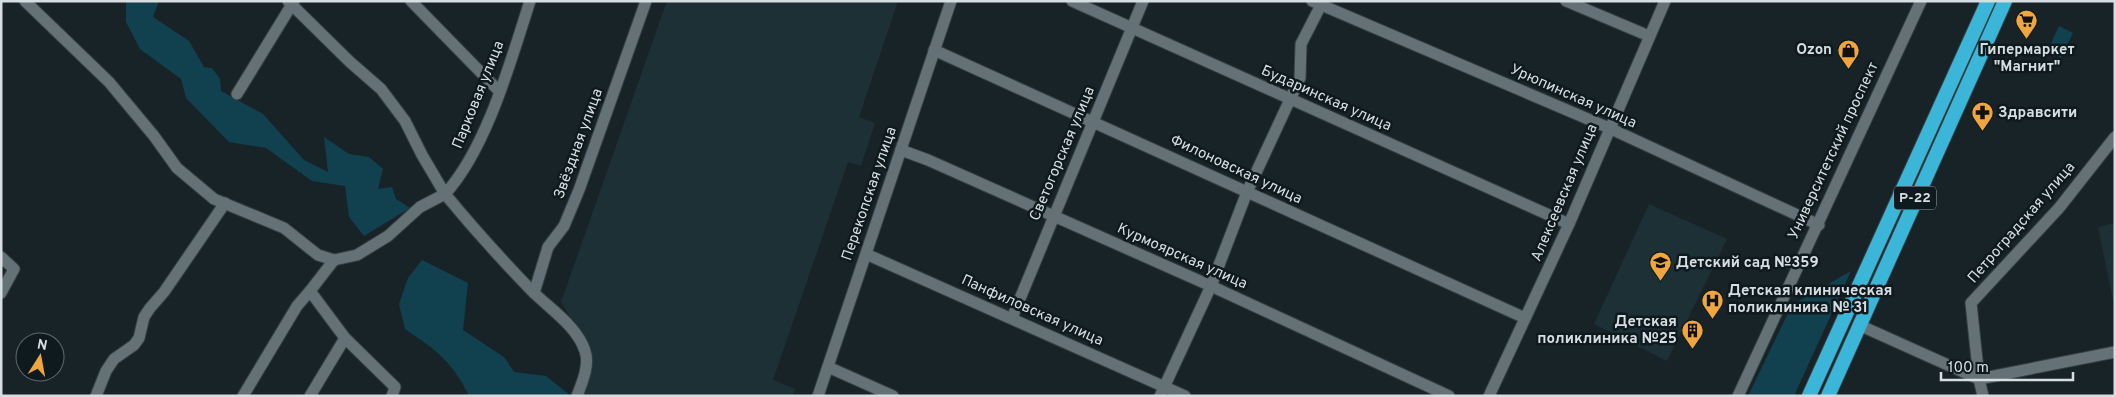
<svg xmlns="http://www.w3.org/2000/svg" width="2116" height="397" viewBox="0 0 2116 397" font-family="Overpass,sans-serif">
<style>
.built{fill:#1c3036}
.green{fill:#11414f}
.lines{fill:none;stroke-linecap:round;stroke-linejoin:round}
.minor-casing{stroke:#363f42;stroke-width:13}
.trunk-casing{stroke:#363f42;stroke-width:16}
.minor{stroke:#647176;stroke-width:11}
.trunk{stroke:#3bb6d8;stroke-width:14}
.labels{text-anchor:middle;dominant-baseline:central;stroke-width:5;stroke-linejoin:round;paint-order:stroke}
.shield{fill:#0f1a1e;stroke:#9aa3a6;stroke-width:1}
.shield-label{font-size:14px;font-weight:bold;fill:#d6dee1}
.poi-label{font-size:15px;font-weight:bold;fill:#d6dee1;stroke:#0f1a1e;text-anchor:start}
.street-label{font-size:15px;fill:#d6dee1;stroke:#0f1a1e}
</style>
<rect width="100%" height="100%" fill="#182328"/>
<g class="built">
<polygon points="667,1 898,1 859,117 875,123 861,166 848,162 773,380 795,389 792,396 582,396 588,346 561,302"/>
<polygon points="1649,204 1727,239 1667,361 1594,324"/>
<polygon points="2115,223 2115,310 2098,227"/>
</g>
<g class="green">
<polygon points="126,1 159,1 153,17 189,41 204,67 212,68 220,79 221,91 263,114 304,160 328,172 324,137 349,154 369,157 383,169 378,189 392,187 396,199 410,208 364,236 349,217 345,186 312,181 266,148 229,142 186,98 181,79 140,49 126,22"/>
<polygon points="2059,26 2073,33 2061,58 2047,52"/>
<path d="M422 260 468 283 463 330 504 357 514 372 546 376 571 396H469C452 361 436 350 405 329L399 304 408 278Z"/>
<polygon points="1851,271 1794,396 1748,396 1792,305"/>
</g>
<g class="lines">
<defs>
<g id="minor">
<path d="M25 1 109 82 154 136 177 168 214 199 284 228 318 255 334 260 357 255 388 236 420 207 445 194C473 228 502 260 532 291 550 309 577 326 585 351 590 365 582 383 577 396"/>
<path d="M288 1 350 62 381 89 405 121 422 155 445 194C487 148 511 60 530 1"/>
<polyline points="411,1 499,91"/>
<polyline points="1072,1 1569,224"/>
<polyline points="1312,1 1609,128 1819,225"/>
<polyline points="1566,1 1649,36"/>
<polyline points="934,50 1525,318"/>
<polyline points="237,94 294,1"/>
<polyline points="901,150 928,160 1211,286 1449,396"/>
<polyline points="866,254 1185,396"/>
<polyline points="1,257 14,269 1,293"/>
<polyline points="334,260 310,291 345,338 395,387 392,396"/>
<polyline points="534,293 548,247 564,226 579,190 646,1"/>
<polyline points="1012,318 1143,1"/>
<polyline points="1859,325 1979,379 2115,352"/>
<polyline points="828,367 893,396"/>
<polyline points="96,396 106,371 114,359 134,345 139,338 144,317 150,308 164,292 225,203"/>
<polyline points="243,396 297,306 310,291"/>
<polyline points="310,396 345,338"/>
<polyline points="818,396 951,1"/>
<polyline points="1160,396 1211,286 1247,192 1300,78 1301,44 1323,1"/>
<polyline points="1489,396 1569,224 1665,1"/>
<polyline points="1738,396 1921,1"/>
<polyline points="1983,396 1979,379 1971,303 2059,208 2115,137"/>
</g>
<g id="trunk">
<polyline points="1809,396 1988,1"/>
<polyline points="1828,396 2005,1"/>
</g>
</defs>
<use href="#minor" class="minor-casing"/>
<use href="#trunk" class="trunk-casing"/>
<use href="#minor" class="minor"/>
<use href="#trunk" class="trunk"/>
</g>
<defs>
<symbol id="supermarket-pin" viewBox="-11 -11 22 30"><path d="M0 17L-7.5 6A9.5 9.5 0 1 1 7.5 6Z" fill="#f0a63e" stroke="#0f1a1e"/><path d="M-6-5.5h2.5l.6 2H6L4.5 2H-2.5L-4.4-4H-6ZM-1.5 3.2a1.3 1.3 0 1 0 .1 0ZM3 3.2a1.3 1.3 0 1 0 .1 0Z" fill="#111"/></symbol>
<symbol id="shop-pin" viewBox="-11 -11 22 30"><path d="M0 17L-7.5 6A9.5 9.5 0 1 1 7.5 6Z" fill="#f0a63e" stroke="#0f1a1e"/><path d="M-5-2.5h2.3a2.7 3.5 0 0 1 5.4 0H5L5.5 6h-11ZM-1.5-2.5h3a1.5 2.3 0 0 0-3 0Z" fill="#111"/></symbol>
<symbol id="pharmacy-pin" viewBox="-11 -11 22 30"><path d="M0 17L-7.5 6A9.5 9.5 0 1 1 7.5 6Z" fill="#f0a63e" stroke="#0f1a1e"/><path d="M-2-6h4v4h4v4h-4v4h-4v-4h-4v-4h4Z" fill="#111"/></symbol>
<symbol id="school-pin" viewBox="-11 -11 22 30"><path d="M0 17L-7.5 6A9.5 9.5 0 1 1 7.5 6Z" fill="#f0a63e" stroke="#0f1a1e"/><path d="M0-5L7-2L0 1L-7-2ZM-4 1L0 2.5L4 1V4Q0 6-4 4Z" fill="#111"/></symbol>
<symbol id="hospital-pin" viewBox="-11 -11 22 30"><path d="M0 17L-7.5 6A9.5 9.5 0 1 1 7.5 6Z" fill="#f0a63e" stroke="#0f1a1e"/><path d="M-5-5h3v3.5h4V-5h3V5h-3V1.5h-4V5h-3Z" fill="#111"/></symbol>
<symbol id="building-pin" viewBox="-11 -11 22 30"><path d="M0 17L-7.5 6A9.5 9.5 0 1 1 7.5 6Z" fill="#f0a63e" stroke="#0f1a1e"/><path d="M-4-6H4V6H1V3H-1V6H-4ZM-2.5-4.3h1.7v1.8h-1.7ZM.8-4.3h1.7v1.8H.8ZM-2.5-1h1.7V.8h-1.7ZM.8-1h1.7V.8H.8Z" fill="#111"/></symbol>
</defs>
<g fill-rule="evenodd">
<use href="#supermarket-pin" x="2014" y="8" width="25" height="34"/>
<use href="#shop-pin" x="1836" y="38" width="25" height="34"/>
<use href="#pharmacy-pin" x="1970" y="100" width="25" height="34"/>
<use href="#school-pin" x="1648" y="250" width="25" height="34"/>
<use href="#hospital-pin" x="1700" y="288" width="25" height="34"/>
<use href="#building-pin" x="1680" y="318" width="25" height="34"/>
</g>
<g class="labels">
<rect class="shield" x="1894" y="186.5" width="42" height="23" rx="4"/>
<g class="shield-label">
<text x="1915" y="198">Р-22</text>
</g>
<g class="poi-label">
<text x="1832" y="50" text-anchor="end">Ozon</text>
<text x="2027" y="50" text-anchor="middle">Гипермаркет<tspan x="2027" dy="17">"Магнит"</tspan></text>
<text x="1998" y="113">Здравсити</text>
<text x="1676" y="263">Детский сад №359</text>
<text x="1728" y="291">Детская клиническая<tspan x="1728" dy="17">поликлиника № 31</tspan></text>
<text x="1677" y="322" text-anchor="end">Детская<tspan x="1677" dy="17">поликлиника №25</tspan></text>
</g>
<g class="street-label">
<text transform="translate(479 95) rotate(-68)">Парковая улица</text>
<text transform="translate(1573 97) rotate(24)">Урюпинская улица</text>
<text transform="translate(1326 99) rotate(24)">Бударинская улица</text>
<text transform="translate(579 144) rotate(-70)">Звёздная улица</text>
<text transform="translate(1834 151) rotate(-65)">Университетский проспект</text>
<text transform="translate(1063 154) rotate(-67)">Светогорская улица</text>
<text transform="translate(1236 170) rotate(25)">Филоновская улица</text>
<text transform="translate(1565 193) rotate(-67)">Алексеевская улица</text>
<text transform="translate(870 194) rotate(-71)">Перекопская улица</text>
<text transform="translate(2022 223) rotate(-49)">Петроградская улица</text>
<text transform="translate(1182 257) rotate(24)">Курмоярская улица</text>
<text transform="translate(1032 311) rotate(24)">Панфиловская улица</text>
</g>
</g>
<rect width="2116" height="397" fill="none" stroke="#d6dee1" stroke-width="5"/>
<g transform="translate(40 357) rotate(11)"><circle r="24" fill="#0f1a1e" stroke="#5f686c"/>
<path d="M0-4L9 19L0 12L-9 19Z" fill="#f0a63e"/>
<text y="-8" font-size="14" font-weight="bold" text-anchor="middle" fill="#d6dee1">N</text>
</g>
<path d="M1941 372v8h132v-8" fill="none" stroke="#d6dee1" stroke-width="2.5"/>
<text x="1948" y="372" font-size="15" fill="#d6dee1" stroke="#0f1a1e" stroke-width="4" paint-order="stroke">100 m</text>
</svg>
